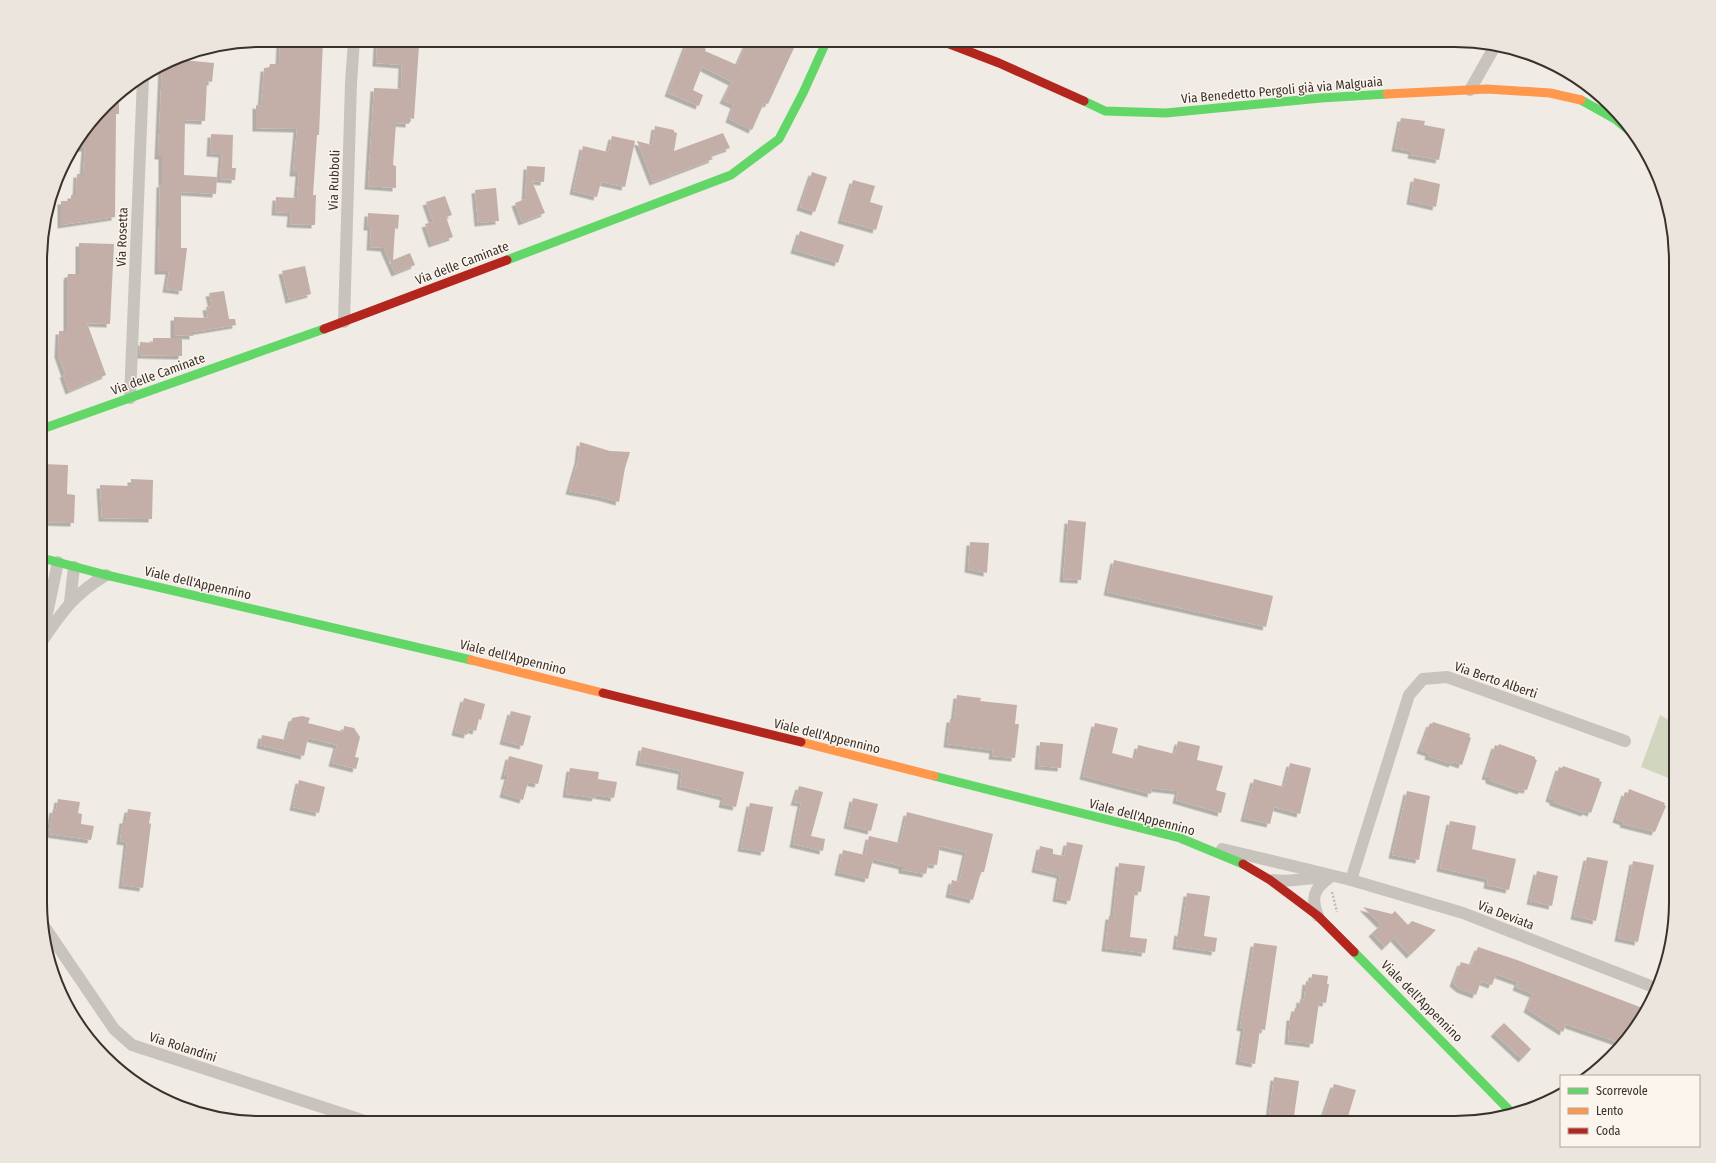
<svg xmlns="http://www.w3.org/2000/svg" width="1716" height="1163" viewBox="0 0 1716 1163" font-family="'Fira Sans Condensed',sans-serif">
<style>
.green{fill:#d1d6bf}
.building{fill:#c3afa7;filter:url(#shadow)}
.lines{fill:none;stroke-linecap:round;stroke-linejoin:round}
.path{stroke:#c2bbb6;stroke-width:2.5;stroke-dasharray:2 2;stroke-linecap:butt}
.street{stroke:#c9c3be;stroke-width:12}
.fast{stroke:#63d668;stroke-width:9}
.slow{stroke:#ff974d;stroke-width:9}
.jam{stroke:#b3261e;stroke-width:9}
.labels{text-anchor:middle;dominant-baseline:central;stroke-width:3;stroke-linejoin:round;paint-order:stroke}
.street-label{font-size:13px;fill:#3b302b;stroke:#fbf5ee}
.rim{fill:none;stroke:#3b302b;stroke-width:2}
</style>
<defs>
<filter id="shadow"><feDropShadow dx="-3.5" dy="3.5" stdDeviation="0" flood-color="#0004"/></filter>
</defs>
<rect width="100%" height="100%" fill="#f0ebe5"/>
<polygon class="green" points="1660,715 1676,724 1676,781 1641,767"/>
<g class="building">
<polygon points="280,40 323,40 319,135 317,135 313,195 316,195 315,225 290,224 291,213 275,212 276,197 297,198 299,173 293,173 297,129 256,128 256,105 261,106 264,68 269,68 270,64 279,64"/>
<polygon points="688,40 706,49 705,51 737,65 748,40 777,40 794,48 768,104 764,103 752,130 729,119 734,105 723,100 732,82 702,67 693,90 703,95 699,106 668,93"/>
<polygon points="377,43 419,46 414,119 409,118 409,124 396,123 393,165 396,166 396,188 368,186 374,88 401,89 402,65 376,63"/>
<polygon points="172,59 214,63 212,82 207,81 205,121 185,120 184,175 217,177 216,194 182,192 181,195 181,248 187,248 182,291 166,289 169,271 158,271 160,184 162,184 162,156 158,156 162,66"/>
<polygon points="119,92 119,114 116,114 115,217 61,225 61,201 71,201 71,195 76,195 77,174 83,174 85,148 74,148 115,95"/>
<polygon points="1401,118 1425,121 1424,125 1445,129 1439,160 1411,155 1412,151 1395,148"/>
<polygon points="655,126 674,130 674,132 677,133 674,151 723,133 730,148 710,155 713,159 653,182 637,141 652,145"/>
<polygon points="211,134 233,135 232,168 236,168 235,180 220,179 222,154 210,153"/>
<polygon points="612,136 635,141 625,187 601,182 597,197 573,191 583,146 608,152"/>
<polygon points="527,166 545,167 544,182 532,181 545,213 522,222 515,203 525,199"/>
<polygon points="812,172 827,177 815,212 800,207"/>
<polygon points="1414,178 1440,184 1436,207 1410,201"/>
<polygon points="853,180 875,186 870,202 883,206 876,230 841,220"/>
<polygon points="496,188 499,221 478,223 475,190"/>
<polygon points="445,196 452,215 446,217 453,237 432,244 425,224 433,222 426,202"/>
<polygon points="368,213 399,215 398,229 395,228 393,260 410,253 415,265 395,273 384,248 370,247 371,227 367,227"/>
<polygon points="800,231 844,245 838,263 794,250"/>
<polygon points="79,243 114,244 110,324 87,323 106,375 69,391 63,374 65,374 58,354 59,331 67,331 67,278 68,274 79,274"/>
<polygon points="305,266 311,294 289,300 282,271"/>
<polygon points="224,291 229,319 235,319 236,325 193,332 193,336 174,335 174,317 208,318 206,307 212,306 209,293"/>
<polygon points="153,338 182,338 182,356 139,355 140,342 153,343"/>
<polygon points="580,442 610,451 630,452 625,468 619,502 601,497 569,491 578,460"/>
<polygon points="42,464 68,465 67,494 75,495 74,523 42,522"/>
<polygon points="131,479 153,480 152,519 102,518 100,485 131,486"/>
<polygon points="1068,520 1086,522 1081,580 1063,579"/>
<polygon points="970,542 989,543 987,573 968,569"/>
<polygon points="1114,560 1273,596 1266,627 1107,592"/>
<polygon points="957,695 981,698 980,701 1017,705 1015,724 1019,724 1015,758 992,756 993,750 947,744 950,719 954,719"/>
<polygon points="464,698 485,704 481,720 479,719 476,731 469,729 467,735 455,732"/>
<polygon points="511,711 531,716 523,746 503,741"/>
<polygon points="302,716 310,718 308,723 343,732 344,726 354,728 360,737 355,757 359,758 356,769 332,763 337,745 308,738 304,756 260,745 262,735 286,740 292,718"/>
<polygon points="1433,722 1470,734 1469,737 1471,738 1462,765 1453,762 1452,764 1428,756 1429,753 1420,750 1430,723 1432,724"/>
<polygon points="1095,723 1118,728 1112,753 1135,759 1138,745 1175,754 1178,741 1200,746 1197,760 1223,766 1216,790 1226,793 1221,813 1176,800 1178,791 1152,788 1151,794 1083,776"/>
<polygon points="1040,742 1063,744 1061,768 1038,766"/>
<polygon points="1499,744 1535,757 1535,759 1537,760 1527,790 1522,789 1521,791 1489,780 1489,777 1485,776 1495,745 1498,746"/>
<polygon points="642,747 744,772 736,807 722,804 724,797 680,786 682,771 639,762"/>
<polygon points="509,756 543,765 538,784 528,782 523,800 503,794 508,776 504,776"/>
<polygon points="1290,763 1311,768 1300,814 1274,807 1270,824 1244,818 1254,779 1284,787"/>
<polygon points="1563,766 1600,779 1599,781 1602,782 1591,813 1586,811 1585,813 1553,802 1553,800 1549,798 1559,767 1562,768"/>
<polygon points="570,768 599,772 598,779 617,782 614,798 596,795 595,798 566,794"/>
<polygon points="299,780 325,787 319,813 293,807"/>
<polygon points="799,786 823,792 811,836 825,839 823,851 793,844 801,803 794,802"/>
<polygon points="1629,789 1665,803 1664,805 1666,806 1655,832 1623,824 1624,822 1616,819 1625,792 1628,793"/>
<polygon points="1407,791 1430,796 1419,860 1392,855"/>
<polygon points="853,798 878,804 871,831 847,825"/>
<polygon points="58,799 80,802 78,813 82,814 81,824 94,826 91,840 49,834 53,809 56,810"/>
<polygon points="750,803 773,807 764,852 741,848"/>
<polygon points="128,809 151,812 149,823 151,824 143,888 122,885 127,842 120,841 123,820 126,820"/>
<polygon points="907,812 993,834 984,872 981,872 973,900 949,894 952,880 959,882 966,852 940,846 937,865 928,864 926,874 902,870 902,866 873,859 868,879 838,872 843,850 865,855 869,836 900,843"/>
<polygon points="1450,821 1476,826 1472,849 1516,859 1509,890 1487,885 1488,879 1440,868"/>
<polygon points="1067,842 1083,845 1070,901 1056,898 1060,875 1035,869 1040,846 1053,849 1053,854 1064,856"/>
<polygon points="1587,857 1608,861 1596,921 1574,916"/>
<polygon points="1633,861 1654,865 1638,942 1618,938"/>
<polygon points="1119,863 1145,866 1141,892 1135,891 1130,937 1147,939 1145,953 1105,948 1109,916 1113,916"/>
<polygon points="1537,871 1558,876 1552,906 1530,901"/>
<polygon points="1187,893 1210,896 1204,936 1217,938 1215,952 1176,946 1178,932 1181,933"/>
<polygon points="1363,907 1392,914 1395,911 1408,925 1412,921 1436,930 1410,955 1394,938 1385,947 1372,933 1381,925"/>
<polygon points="1254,943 1277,946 1265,1030 1260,1029 1255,1064 1239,1061 1244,1028 1240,1027"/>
<polygon points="1478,947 1517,960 1645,1009 1631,1036 1623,1044 1566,1024 1563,1032 1527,1009 1533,994 1516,987 1518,982 1496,974 1492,985 1481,981 1476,995 1460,989 1453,983 1461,962 1471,965"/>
<polygon points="1312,974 1328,976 1327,984 1329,984 1326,1003 1319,1002 1313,1044 1288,1041 1290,1017 1293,1017 1295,1008 1299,1008 1300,999 1304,1000 1306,981 1311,982"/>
<polygon points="1504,1023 1531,1049 1522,1059 1494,1033"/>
<polygon points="1274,1077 1299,1081 1293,1123 1268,1123"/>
<polygon points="1334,1084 1356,1090 1346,1123 1321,1123"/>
</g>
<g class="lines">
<polyline class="path" points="1332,892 1337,912"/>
<g class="street">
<polyline points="1470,90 1495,46"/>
<polyline points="344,322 351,83 354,40"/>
<polyline points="130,398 143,78"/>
<polyline points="70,602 74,567"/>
<polyline points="42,637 58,562"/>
<path d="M42 641C63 611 74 594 106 575"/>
<polyline points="1222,849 1351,880 1463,913 1656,988"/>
<path d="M1273 880C1292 883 1305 877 1324 878"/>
<polyline points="1351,880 1409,695 1423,679 1447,677 1625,741"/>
<path d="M1318 916C1311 899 1313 889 1329 878"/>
<polyline points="42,923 114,1029 132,1045 371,1123"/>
</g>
<g class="fast">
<polyline points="1581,100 1615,119 1631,132"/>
<polyline points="1084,101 1105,111 1166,113 1321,98 1387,94"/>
<polyline points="507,260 731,175 779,139 803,93 827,40"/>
<polyline points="42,429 324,329"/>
<polyline points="42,558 106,575 471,660"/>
<polyline points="934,776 1180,838 1243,864"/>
<polyline points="1354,952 1514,1115"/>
</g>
<g class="slow">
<polyline points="1387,94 1487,89 1550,93 1581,100"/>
<polyline points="471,660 603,693"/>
<polyline points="801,742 934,776"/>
</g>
<g class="jam">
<polyline points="939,40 999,63 1084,101"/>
<polyline points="324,329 507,260"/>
<polyline points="603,693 801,742"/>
<polyline points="1243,864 1270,880 1318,916 1354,952"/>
</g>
</g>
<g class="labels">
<g class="street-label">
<text transform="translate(1282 90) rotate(-5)">Via Benedetto Pergoli già via Malguaia</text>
<text transform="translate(334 180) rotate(-88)">Via Rubboli</text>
<text transform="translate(122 237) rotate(-88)">Via Rosetta</text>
<text transform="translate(462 263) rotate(-21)">Via delle Caminate</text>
<text transform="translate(158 374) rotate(-20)">Via delle Caminate</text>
<text transform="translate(198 583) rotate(13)">Viale dell'Appennino</text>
<text transform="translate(513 657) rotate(14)">Viale dell'Appennino</text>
<text transform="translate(1496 680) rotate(19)">Via Berto Alberti</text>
<text transform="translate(827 736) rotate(14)">Viale dell'Appennino</text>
<text transform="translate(1142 817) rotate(15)">Viale dell'Appennino</text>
<text transform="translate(1506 915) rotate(21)">Via Deviata</text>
<text transform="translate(1422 1001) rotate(45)">Viale dell'Appennino</text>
<text transform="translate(183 1047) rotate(18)">Via Rolandini</text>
</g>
</g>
<path d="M0 0H1716V1163H0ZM261 47H1455A214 214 0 0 1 1669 261V902A214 214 0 0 1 1455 1116H261A214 214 0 0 1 47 902V261A214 214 0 0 1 261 47Z" fill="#ece5de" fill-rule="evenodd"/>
<path class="rim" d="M261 47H1455A214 214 0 0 1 1669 261V902A214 214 0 0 1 1455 1116H261A214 214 0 0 1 47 902V261A214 214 0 0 1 261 47Z"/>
<rect x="1560" y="1075" width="140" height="72" fill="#fbf5ee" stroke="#aea6a0"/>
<rect x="1568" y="1088" width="20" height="6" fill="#63d668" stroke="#aea6a0"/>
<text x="1596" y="1095" font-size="12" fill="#3b302b">Scorrevole</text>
<rect x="1568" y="1108" width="20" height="6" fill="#ff974d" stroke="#aea6a0"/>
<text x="1596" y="1115" font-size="12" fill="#3b302b">Lento</text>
<rect x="1568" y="1128" width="20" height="6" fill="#b3261e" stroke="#aea6a0"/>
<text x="1596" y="1135" font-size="12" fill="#3b302b">Coda</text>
</svg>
